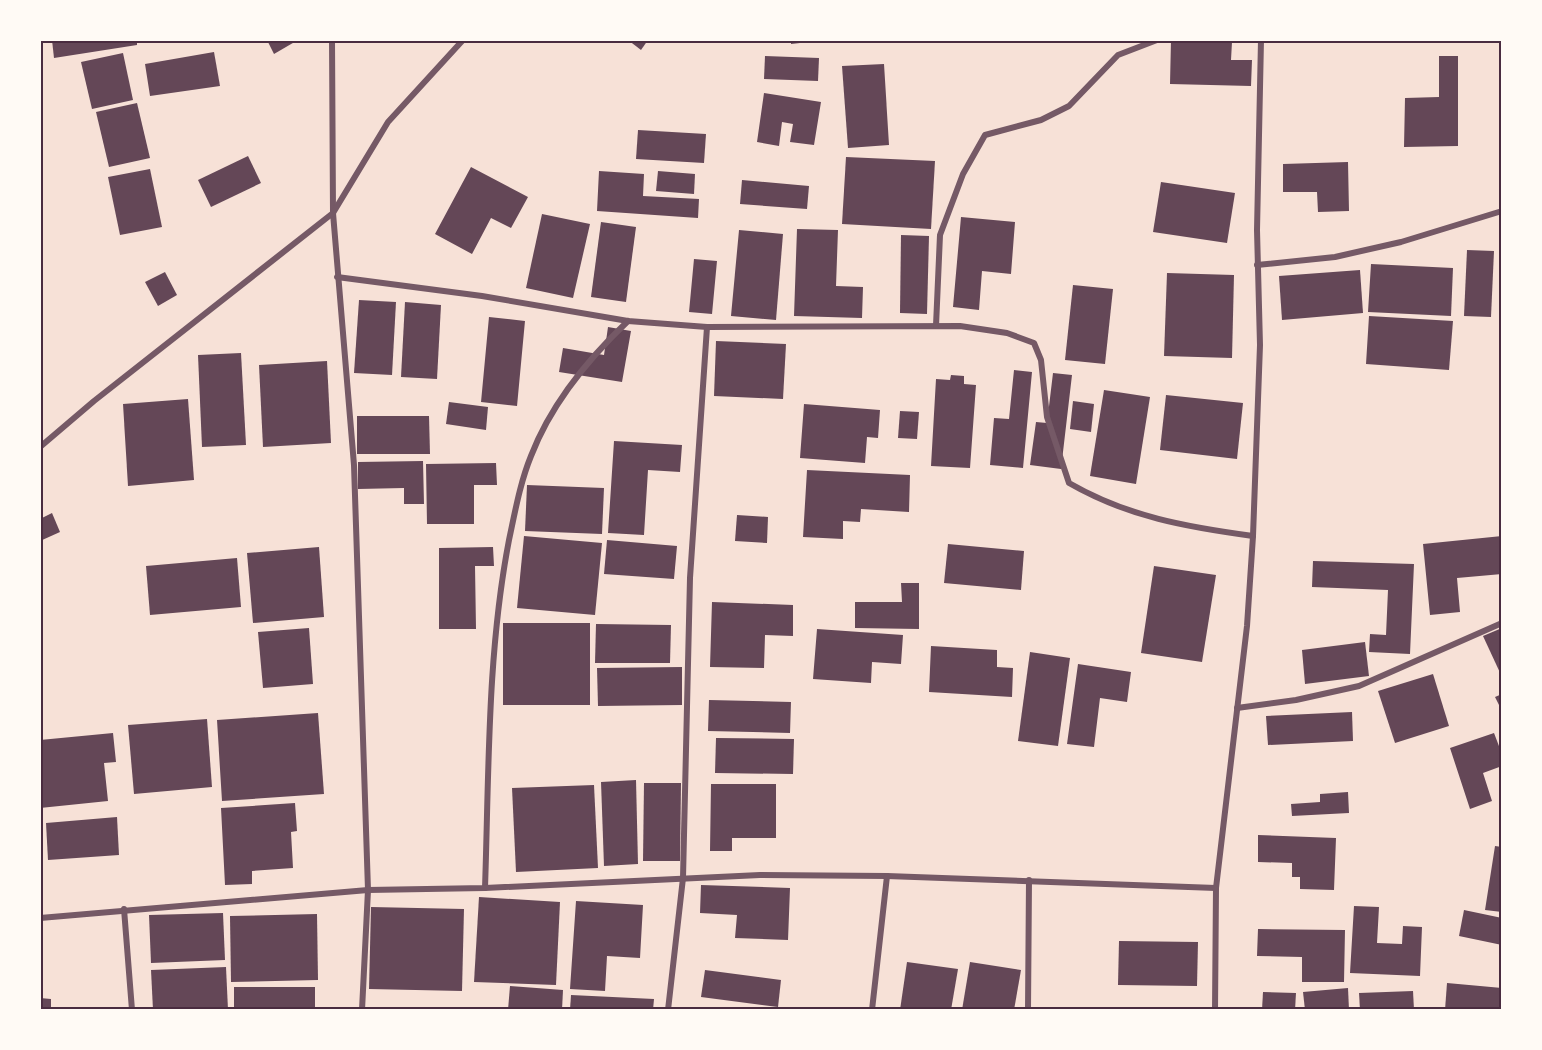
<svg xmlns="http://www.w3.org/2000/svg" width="1542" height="1050" viewBox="0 0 1542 1050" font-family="Jost,sans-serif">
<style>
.building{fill:#644757}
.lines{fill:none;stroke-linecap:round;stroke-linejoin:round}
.minor{stroke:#755966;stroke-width:6}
.neatline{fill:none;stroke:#4a2c40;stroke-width:2}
</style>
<rect width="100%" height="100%" fill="#f7e1d7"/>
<g class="building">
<polygon points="52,40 137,40 137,45 54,58"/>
<polygon points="267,40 298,40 274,54"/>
<polygon points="628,40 648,40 641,50"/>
<polygon points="791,40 809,40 809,42 791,44"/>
<polygon points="1171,40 1232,42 1231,60 1252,60 1251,86 1170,84"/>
<polygon points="214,52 220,86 150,96 145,64"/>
<polygon points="123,53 133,100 92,109 81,62"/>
<polygon points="765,56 819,58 818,81 764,79"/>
<polygon points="1439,56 1458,56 1458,146 1404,147 1405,98 1439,97"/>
<polygon points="884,64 889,145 848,148 842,66"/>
<polygon points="764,93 821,102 814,145 790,142 793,124 782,122 779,146 757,142"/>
<polygon points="137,103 150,158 109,167 96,112"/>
<polygon points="638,130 706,134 704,163 636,159"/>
<polygon points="248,156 261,183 211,207 198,180"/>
<polygon points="846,157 935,161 931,229 842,224"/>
<polygon points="1348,162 1349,211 1318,212 1317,192 1283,192 1283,164"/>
<polygon points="471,167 528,197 511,228 491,218 472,254 435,234"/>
<polygon points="150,169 162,227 120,235 108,177"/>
<polygon points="599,171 644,174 643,196 699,199 698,218 597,211"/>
<polygon points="658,171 695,174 694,194 656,191"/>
<polygon points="742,180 809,186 807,209 740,204"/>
<polygon points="1161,182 1235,193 1227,243 1153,232"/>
<polygon points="542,214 590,224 573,298 526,288"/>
<polygon points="961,217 1015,222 1011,274 982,271 979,310 953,307"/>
<polygon points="601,222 636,227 626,302 591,297"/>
<polygon points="797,229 838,230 836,286 863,287 862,318 794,316"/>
<polygon points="739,230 783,234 776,320 731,316"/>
<polygon points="901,235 929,236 927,314 900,313"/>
<polygon points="1467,250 1494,251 1491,317 1464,316"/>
<polygon points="694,259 717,261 712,314 689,312"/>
<polygon points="1371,264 1453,268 1451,316 1368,312"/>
<polygon points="1360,270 1363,313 1282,320 1279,276"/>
<polygon points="165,272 177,295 158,306 145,282"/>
<polygon points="1167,273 1234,275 1232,358 1164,356"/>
<polygon points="1073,285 1113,289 1105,364 1065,360"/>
<polygon points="359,300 396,302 392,375 354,373"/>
<polygon points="405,302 441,305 437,379 401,377"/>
<polygon points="1369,316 1453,321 1449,370 1366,364"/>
<polygon points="489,317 525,321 517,406 481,402"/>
<polygon points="608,327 631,331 622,382 559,372 563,348 604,355"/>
<polygon points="716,341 786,344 783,399 714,396"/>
<polygon points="241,353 246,445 202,447 198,355"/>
<polygon points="327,361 331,443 263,447 259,365"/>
<polygon points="1014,370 1032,372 1023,468 990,465 994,418 1009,419"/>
<polygon points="1053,373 1072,375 1061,469 1030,465 1036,422 1047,423"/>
<polygon points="951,375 964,376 964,384 976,385 970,468 931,466 936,379 950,380"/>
<polygon points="1104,390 1150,397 1136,484 1090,476"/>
<polygon points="1166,395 1243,403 1237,459 1160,450"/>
<polygon points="188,399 194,480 128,486 123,404"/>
<polygon points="1073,401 1094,404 1091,432 1070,429"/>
<polygon points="449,402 488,407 486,430 446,424"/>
<polygon points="804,404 880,410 878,438 867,437 865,463 800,458"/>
<polygon points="900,411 919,412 917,439 898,438"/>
<polygon points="357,416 429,416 430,454 357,454"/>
<polygon points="614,441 682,445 680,472 648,470 644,535 608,533"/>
<polygon points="423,461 424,504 404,504 404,488 358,489 358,462"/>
<polygon points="496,463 497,485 474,485 474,524 427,524 426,464"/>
<polygon points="807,470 910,475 909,512 861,509 860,522 843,521 843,539 803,537"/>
<polygon points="527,485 604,488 602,534 525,531"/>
<polygon points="52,513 60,532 40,541 40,519"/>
<polygon points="737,515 768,517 767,543 735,541"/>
<polygon points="524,536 602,543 595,615 517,608"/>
<polygon points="1502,536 1502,574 1457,578 1460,612 1430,615 1423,544"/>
<polygon points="607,540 677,546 674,579 604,574"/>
<polygon points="948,544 1024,551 1021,590 944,583"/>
<polygon points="319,547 324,617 253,623 247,553"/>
<polygon points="493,547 494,566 475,566 476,629 439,629 439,548"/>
<polygon points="237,558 241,607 150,615 146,566"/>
<polygon points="1313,561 1414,564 1410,654 1369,652 1370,634 1386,635 1388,590 1312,587"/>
<polygon points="1154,566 1216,575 1202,662 1141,653"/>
<polygon points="901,583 919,583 919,629 855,628 855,602 902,602"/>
<polygon points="712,602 793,605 793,636 765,635 764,668 710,667"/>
<rect x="503" y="623" width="87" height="82"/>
<polygon points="596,624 671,625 670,663 595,663"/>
<polygon points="309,628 313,684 263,688 258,632"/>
<polygon points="1502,628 1502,677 1483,636"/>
<polygon points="817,629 903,635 901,664 872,662 871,683 813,679"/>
<polygon points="1365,642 1369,676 1305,684 1302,650"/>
<polygon points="931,646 997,650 997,667 1013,668 1012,697 929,692"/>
<polygon points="1030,652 1070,658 1058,746 1018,741"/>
<polygon points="1078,664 1131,672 1127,702 1100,698 1094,747 1067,744"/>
<polygon points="682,667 682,705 598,706 597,668"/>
<polygon points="1433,674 1449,726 1395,743 1378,691"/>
<polygon points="1502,694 1502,711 1495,697"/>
<polygon points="709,700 791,702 790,733 708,731"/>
<polygon points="1352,712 1353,741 1268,745 1266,716"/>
<polygon points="318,713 324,794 222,801 217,720"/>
<polygon points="207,719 212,787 134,794 128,725"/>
<polygon points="113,733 116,762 104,763 108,801 40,808 40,740"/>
<polygon points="1494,733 1502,754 1502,766 1483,773 1492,801 1470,809 1450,748"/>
<polygon points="716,738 794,739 793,774 715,773"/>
<polygon points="636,780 638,864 604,866 601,782"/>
<polygon points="644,783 681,783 680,861 643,861"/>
<polygon points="711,784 776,784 776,838 732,838 732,851 710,851"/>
<polygon points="594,785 598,868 516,872 512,788"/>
<polygon points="1348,792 1349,813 1292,816 1291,804 1320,802 1320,794"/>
<polygon points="295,803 297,831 291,832 293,868 252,871 252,884 225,885 221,808"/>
<polygon points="117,817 119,855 48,860 46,823"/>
<polygon points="1258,835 1336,838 1334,890 1300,889 1300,877 1292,877 1292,863 1258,862"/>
<polygon points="1495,846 1502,847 1502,912 1485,910"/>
<polygon points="701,885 790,888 788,940 735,938 737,915 700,913"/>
<polygon points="479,897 560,902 556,985 474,982"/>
<polygon points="576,901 643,905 640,958 607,956 605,991 570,989"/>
<polygon points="1354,906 1379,907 1377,943 1402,944 1403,926 1422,927 1420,976 1350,973"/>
<polygon points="371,907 464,909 462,991 369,989"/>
<polygon points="1464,910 1502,918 1502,945 1459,936"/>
<polygon points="223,913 225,960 151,963 149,915"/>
<polygon points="317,914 318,980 231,982 230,916"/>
<polygon points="1258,929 1345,930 1344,982 1302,982 1302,957 1257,956"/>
<polygon points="1119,941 1198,942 1197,986 1118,985"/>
<polygon points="907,962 958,969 951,1010 900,1010"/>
<polygon points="970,962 1021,970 1014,1010 962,1010"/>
<polygon points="226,967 228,1010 153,1010 151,970"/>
<polygon points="705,970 781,980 778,1007 701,997"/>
<polygon points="1447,983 1502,988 1502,1010 1445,1010"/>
<polygon points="510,986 563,990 562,1010 508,1010"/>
<rect x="234" y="987" width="81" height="23"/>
<polygon points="1348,988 1349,1010 1305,1010 1303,992"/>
<polygon points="1413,991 1414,1010 1360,1010 1359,993"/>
<polygon points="1263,992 1296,993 1295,1010 1262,1010"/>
<polygon points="571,995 654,999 653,1010 570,1010"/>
<polygon points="40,998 51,999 51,1010 40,1010"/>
</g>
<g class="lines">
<g class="minor">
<polyline points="332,40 333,213 354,465 368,890 362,1010"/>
<polyline points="1257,265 1335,257 1401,242 1502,211"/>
<path d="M337 277 482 296 628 321 707 327 960 326 1007 333 1034 343 1041 360 1047 417 1069 483C1128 517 1187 527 1253 536"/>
<polyline points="936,326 940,235 963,174 985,135 1041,120 1069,106 1118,55 1157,40"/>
<polyline points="40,447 94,401 333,213 388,122 463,40"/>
<polyline points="1237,708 1296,700 1359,686 1502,623"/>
<path d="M485 888C489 772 487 654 509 540 515 512 520 483 531 456 551 404 588 359 628 321"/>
<polyline points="124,909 132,1010"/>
<polyline points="40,918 368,890 485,888 760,875 887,876 1216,888"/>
<polyline points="668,1010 683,878 690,578 707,327"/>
<polyline points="872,1010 887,876"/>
<polyline points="1028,1010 1029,880"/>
<polyline points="1215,1010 1216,888 1247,626 1253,536 1260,345 1257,230 1261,40"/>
</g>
</g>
<rect width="1542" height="1050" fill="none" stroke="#fffaf5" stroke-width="84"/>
<rect x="42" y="42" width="1458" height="966" class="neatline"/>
</svg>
